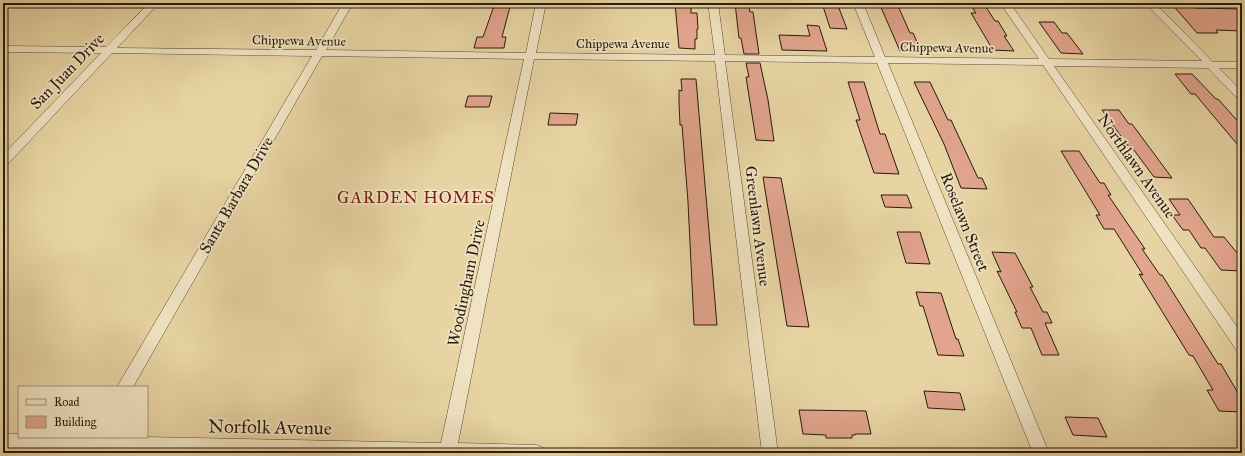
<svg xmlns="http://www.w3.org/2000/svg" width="1245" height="456" viewBox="0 0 1245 456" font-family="'IM FELL Great Primer',serif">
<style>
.building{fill:#e1a48d;stroke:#281a0d}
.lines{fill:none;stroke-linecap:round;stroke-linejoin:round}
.street-casing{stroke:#584832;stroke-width:1}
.street{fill:#f0e3c3;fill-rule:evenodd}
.labels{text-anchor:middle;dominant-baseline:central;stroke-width:3.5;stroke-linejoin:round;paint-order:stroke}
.far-street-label{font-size:13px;fill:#281a0d;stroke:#f0e3c3}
.street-label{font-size:16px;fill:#281a0d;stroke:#f0e3c3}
.neighbourhood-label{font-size:17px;letter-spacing:1px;fill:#7a1f14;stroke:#f0e3c3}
.near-street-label{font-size:19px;fill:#281a0d;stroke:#f0e3c3}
</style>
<rect width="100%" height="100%" fill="#e8d4a3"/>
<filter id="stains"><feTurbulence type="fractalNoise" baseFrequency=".005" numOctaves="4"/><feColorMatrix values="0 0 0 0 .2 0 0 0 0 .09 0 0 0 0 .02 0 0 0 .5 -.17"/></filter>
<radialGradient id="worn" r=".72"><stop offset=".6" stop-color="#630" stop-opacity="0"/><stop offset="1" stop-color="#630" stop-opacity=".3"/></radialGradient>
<g class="building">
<polygon points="495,3 511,3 502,37 506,37 504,48 474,48 477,37 483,37"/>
<polygon points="675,3 691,3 691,13 697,13 698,29 697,29 697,39 695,39 695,49 679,48"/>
<polygon points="735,3 748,3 750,12 753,12 759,54 744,54 741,38 739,38"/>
<polygon points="822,3 837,3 847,29 830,28"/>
<polygon points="1171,3 1185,3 1189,7 1196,8 1242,9 1242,31 1216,30 1218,33 1197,33"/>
<polygon points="970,4 984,4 995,21 998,21 1007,36 1004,36 1014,51 993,50 971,13 976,13"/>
<polygon points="880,5 898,6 910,33 913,33 921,51 900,51"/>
<polygon points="1039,22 1054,22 1062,33 1067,33 1083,54 1061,53"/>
<polygon points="807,25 819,26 827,51 782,50 779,35 810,36"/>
<polygon points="746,63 760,63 768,100 774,141 756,140 746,77 749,77"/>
<polygon points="1175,74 1192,74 1216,99 1218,99 1242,126 1242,150 1195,94 1191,94"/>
<polygon points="681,79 696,79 717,325 694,325 688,202 682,125 680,125 679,103 679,90 682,91"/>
<polygon points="848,82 864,82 880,134 885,134 899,174 874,173 856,120 860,120"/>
<polygon points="914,82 930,82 948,120 951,120 978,178 982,178 987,189 961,188 944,144"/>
<polygon points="468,96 492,96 489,107 465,107"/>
<polygon points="1102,110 1119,110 1129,124 1132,124 1172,178 1154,177 1131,146 1128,146"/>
<polygon points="550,113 578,114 576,125 548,125"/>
<polygon points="1061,151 1079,151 1100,183 1104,183 1111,195 1108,195 1145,249 1142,249 1160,275 1162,275 1218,364 1221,364 1242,400 1242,412 1219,411 1207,390 1213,390 1193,356 1189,355 1139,274 1143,275 1114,229 1104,229 1096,215 1100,215"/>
<polygon points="763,177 781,178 809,327 787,326"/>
<polygon points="881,195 907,195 912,208 885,207"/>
<polygon points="1169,199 1188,199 1214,237 1224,237 1242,259 1242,271 1221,270 1205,248 1201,248 1189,230 1183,230 1172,215 1180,215"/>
<polygon points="897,232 920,232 930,264 906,263"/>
<polygon points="992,252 1015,253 1033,287 1030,287 1043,312 1047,312 1052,323 1045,323 1059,355 1042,355 1031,328 1022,328 1015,312 1017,312 997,271 1001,272"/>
<polygon points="916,292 941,293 956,339 958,339 964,356 938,355 923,306 920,306"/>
<polygon points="924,391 960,393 965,410 928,408"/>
<polygon points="799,410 866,411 871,434 855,434 855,435 852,435 852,438 826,438 826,435 803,434"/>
<polygon points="1065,417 1098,418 1107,437 1073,435"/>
</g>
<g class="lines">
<defs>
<polygon id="street" points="149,3 159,3 117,48 316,50 343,3 353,3 326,50 526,53 536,3 546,3 536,53 715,55 708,3 718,3 725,55 875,57 853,3 863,3 885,57 1039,59 1000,3 1010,3 1049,59 1202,61 1145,3 1155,3 1213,62 1242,62 1242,68 1219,68 1242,91 1242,100 1238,99 1208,68 1054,66 1242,334 1242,352 1237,351 1043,65 888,63 1049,453 1033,453 877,63 725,61 778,453 762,453 715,61 534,59 458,443 536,445 542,447 544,453 151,453 3,450 3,434 19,434 19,437 145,437 441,443 524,59 322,56 133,387 117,387 312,56 112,53 7,165 3,166 3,155 101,53 3,52 3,46 106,47"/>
</defs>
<use href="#street" class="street-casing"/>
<use href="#street" class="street"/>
</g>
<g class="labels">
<g class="far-street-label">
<text transform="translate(299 41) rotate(1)">Chippewa Avenue</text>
<text x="623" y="44">Chippewa Avenue</text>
<text transform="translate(947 48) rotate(1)">Chippewa Avenue</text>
</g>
<g class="street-label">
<text transform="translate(67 71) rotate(-46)">San Juan Drive</text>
<text transform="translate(1137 166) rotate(55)">Northlawn Avenue</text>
<text transform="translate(236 195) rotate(-60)">Santa Barbara Drive</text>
<text transform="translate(965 222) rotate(68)">Roselawn Street</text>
<text transform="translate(758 226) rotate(83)">Greenlawn Avenue</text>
<text transform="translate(466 283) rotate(-78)">Woodingham Drive</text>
</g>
<g class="neighbourhood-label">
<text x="416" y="197">GARDEN HOMES</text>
</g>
<g class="near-street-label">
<text transform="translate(270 427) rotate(1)">Norfolk Avenue</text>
</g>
</g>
<rect width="1245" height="456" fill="none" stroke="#e8d4a3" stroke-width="16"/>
<rect x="4" y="4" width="1237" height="448" fill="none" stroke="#281a0d" stroke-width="2"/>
<rect x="8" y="8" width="1229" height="440" fill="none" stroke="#281a0d"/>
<rect x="18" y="386" width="130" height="52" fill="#f0e3c3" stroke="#a0937a"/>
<rect x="26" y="399" width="20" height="6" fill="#f0e3c3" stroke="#a0937a"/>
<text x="54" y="406" font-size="12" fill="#281a0d">Road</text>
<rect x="26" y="416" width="20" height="12" fill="#e1a48d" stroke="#a0937a"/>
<text x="54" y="426" font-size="12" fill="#281a0d">Building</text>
<rect width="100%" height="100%" filter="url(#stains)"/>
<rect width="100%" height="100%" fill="url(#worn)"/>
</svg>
